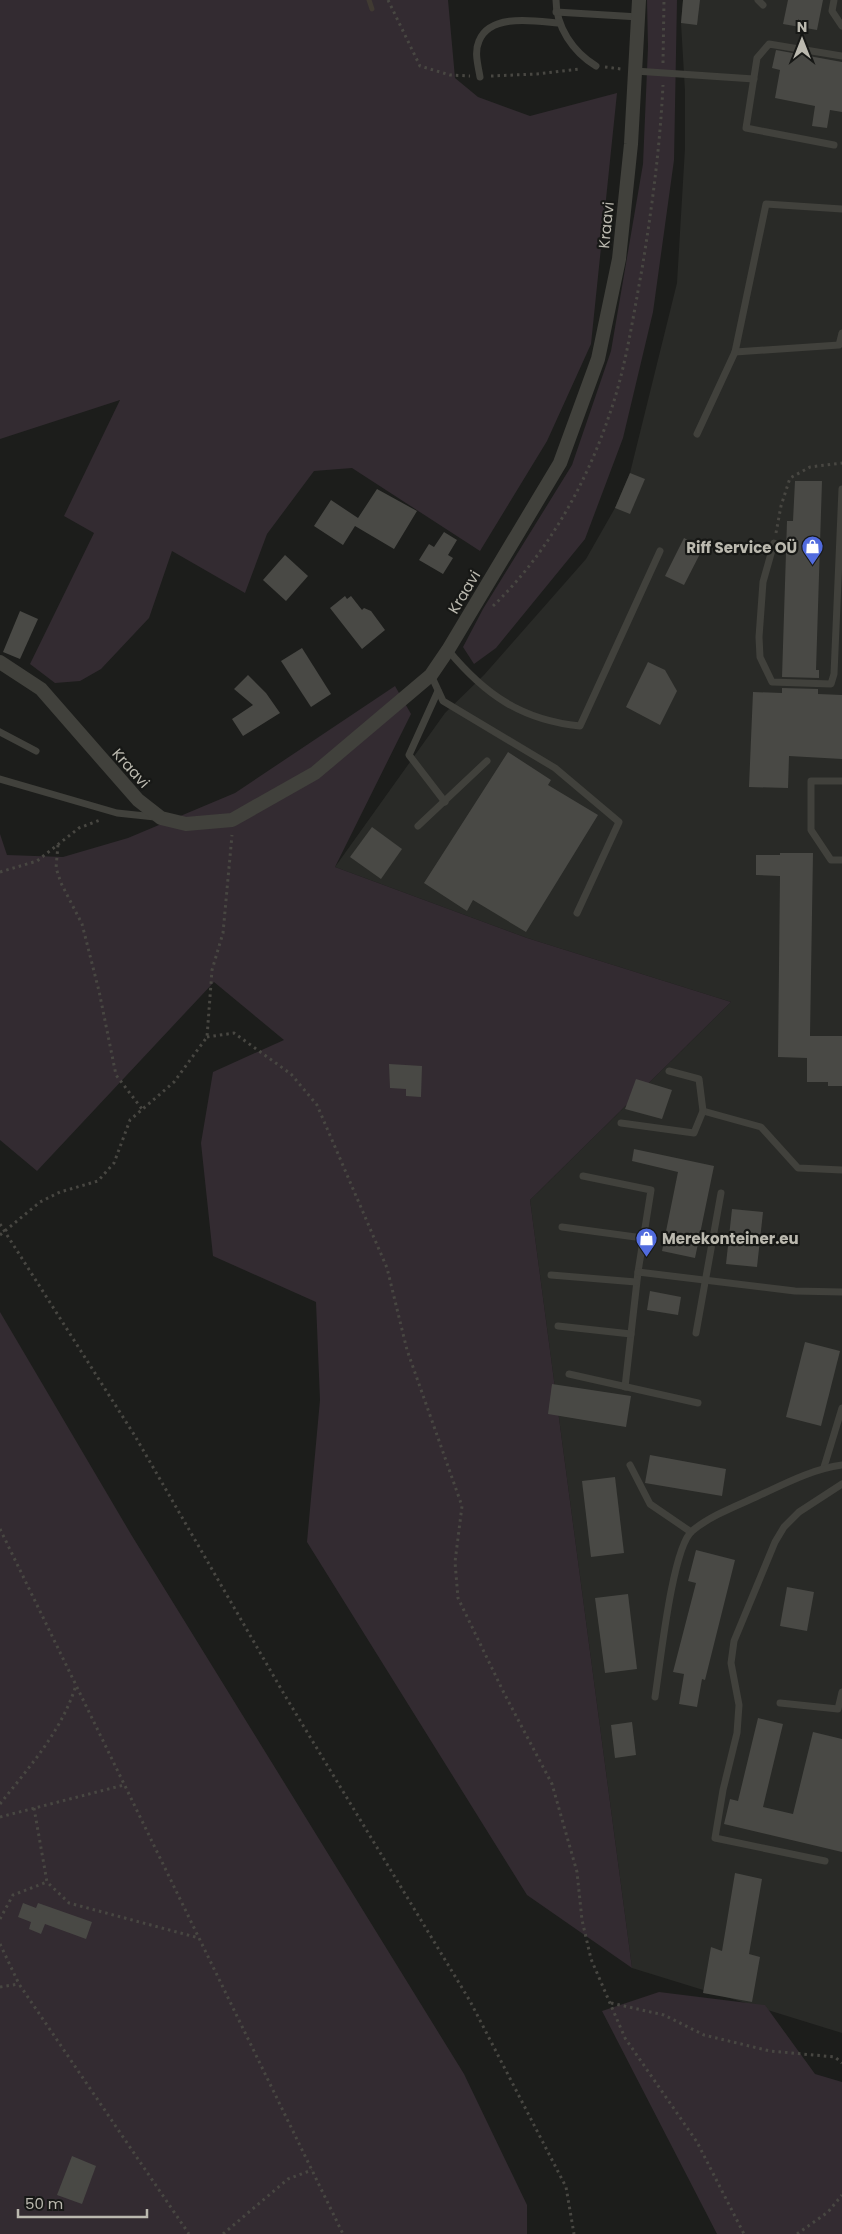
<svg xmlns="http://www.w3.org/2000/svg" width="842" height="2234" viewBox="0 0 842 2234" font-family="Poppins,sans-serif">
<style>
.built{fill:#292a27}
.green{fill:#332b31}
.lines{fill:none;stroke-linecap:round;stroke-linejoin:round}
.stream{stroke:#403a32;stroke-width:5}
.building{fill:#494945}
.path{stroke:#484742;stroke-width:3;stroke-dasharray:2.5 4;stroke-linecap:butt}
.service{stroke:#41413c;stroke-width:7}
.minor{stroke:#41413c;stroke-width:14}
.labels{text-anchor:middle;dominant-baseline:central;stroke-width:4.5;stroke-linejoin:round;paint-order:stroke}
.street-label{font-size:15px;fill:#bbb9af;stroke:#171816}
.poi-label{font-size:15px;font-weight:bold;fill:#bbb9af;stroke:#171816;text-anchor:end}
</style>
<rect width="100%" height="100%" fill="#1c1d1b"/>
<polygon class="built" points="683,0 842,0 842,2033 632,1968 530,1200 731,1002 527,938 335,867 445,713 484,675 586,559 615,508 630,473 677,283 685,148 685,91 681,23"/>
<g class="green">
<polygon points="0,0 448,0 455,78 478,97 530,116 617,93 591,344 547,441 480,551 352,468 314,471 267,534 245,593 172,551 149,618 101,669 80,681 55,683 30,664 94,533 64,516 120,400 0,439"/>
<polygon points="647,0 677,0 674,160 653,312 623,438 585,539 496,648 474,664 463,647 483,609 572,465 611,351 643,164 648,47"/>
<polygon points="395,686 411,714 335,867 527,938 731,1002 530,1200 632,1968 527,1895 307,1542 320,1400 316,1302 213,1256 201,1143 213,1072 284,1040 214,982 37,1171 0,1140 0,834 7,855 63,857 128,838 235,793"/>
<polygon points="0,1312 132,1536 464,2074 527,2205 527,2234 0,2234"/>
<polygon points="659,1992 765,2005 815,2074 842,2082 842,2234 717,2234 602,2011"/>
</g>
<g class="lines">
<polyline class="stream" points="369,0 372,9"/>
</g>
<g class="building">
<polygon points="683,0 700,0 697,25 681,23"/>
<polygon points="788,0 823,0 817,30 783,24"/>
<polygon points="776,50 842,62 842,112 830,110 827,128 812,126 815,106 775,98 780,70 772,68"/>
<polygon points="630,473 645,479 630,514 615,508"/>
<polygon points="795,481 822,481 816,670 819,670 819,678 782,677 787,521 793,521"/>
<polygon points="377,489 417,511 394,549 355,526 343,545 314,526 331,500 358,518"/>
<polygon points="444,532 457,540 448,555 453,558 443,574 419,560 429,544 434,547"/>
<polygon points="684,538 703,548 684,585 665,576"/>
<polygon points="285,555 308,576 286,601 263,580"/>
<polygon points="345,596 347,599 351,596 362,610 364,608 371,611 385,630 362,649 330,608"/>
<polygon points="20,611 38,619 20,659 3,652"/>
<polygon points="302,648 331,694 311,707 281,661"/>
<polygon points="648,662 665,670 677,691 660,725 626,707"/>
<polygon points="248,675 266,693 280,713 243,736 232,719 253,705 234,689"/>
<polygon points="782,688 818,689 818,694 842,695 842,759 789,756 788,788 749,787 753,692 782,693"/>
<polygon points="508,752 551,780 548,785 598,815 526,932 473,900 467,911 424,883"/>
<polygon points="372,827 402,849 381,879 350,857"/>
<polygon points="780,853 813,853 810,1036 842,1036 842,1086 828,1086 828,1082 807,1082 807,1058 778,1057 780,876 756,875 756,855 780,855"/>
<polygon points="389,1064 422,1066 421,1097 406,1096 406,1089 390,1088"/>
<polygon points="636,1079 672,1090 662,1119 625,1109"/>
<polygon points="634,1149 714,1166 695,1258 662,1251 678,1172 632,1161"/>
<polygon points="732,1209 763,1212 757,1267 726,1264"/>
<polygon points="650,1291 681,1297 678,1315 647,1310"/>
<polygon points="805,1342 840,1351 821,1426 786,1417"/>
<polygon points="552,1384 631,1396 626,1427 548,1414"/>
<polygon points="650,1455 726,1469 722,1496 645,1483"/>
<polygon points="615,1477 624,1553 591,1557 582,1481"/>
<polygon points="696,1550 735,1560 705,1680 702,1679 697,1707 679,1704 684,1674 673,1672 696,1583 688,1581"/>
<polygon points="787,1587 814,1592 807,1631 780,1626"/>
<polygon points="628,1594 637,1669 605,1673 595,1598"/>
<polygon points="758,1718 783,1724 763,1807 793,1814 813,1732 842,1739 842,1852 724,1824 730,1799 738,1801"/>
<polygon points="632,1722 636,1755 615,1758 611,1725"/>
<polygon points="735,1873 762,1879 749,1954 760,1957 752,2002 703,1993 711,1947 722,1951"/>
<polygon points="23,1903 36,1908 38,1903 92,1922 86,1939 45,1924 41,1934 29,1929 31,1922 18,1917"/>
<polygon points="72,2156 96,2166 82,2204 57,2195"/>
</g>
<g class="lines">
<g class="path">
<polyline points="388,0 420,66 450,75 470,76"/>
<polyline points="663,63 664,0"/>
<polyline points="605,67 621,69"/>
<polyline points="491,76 537,74 579,69"/>
<polyline points="776,533 781,506 790,478 810,467 842,463"/>
<path d="M493 606C547 554 586 485 610 413 626 367 633 317 642 269 652 208 660 147 663 85"/>
<polyline points="58,845 56,868 61,883 82,924 99,991 116,1075 142,1109"/>
<polyline points="0,872 37,861 79,828 100,820"/>
<polyline points="207,1037 234,1033 291,1074 317,1105 387,1268 407,1350 462,1506 455,1562 458,1598 504,1693 552,1784 577,1872 582,1920 591,1959 625,2038 697,2142 744,2234"/>
<polyline points="0,1224 135,1436 284,1694 470,2001 566,2187 574,2234"/>
<polyline points="0,1235 40,1202 60,1192 98,1181 114,1163 130,1120 174,1082 207,1037 212,970 223,933 232,835"/>
<polyline points="0,1529 343,2234"/>
<path d="M0 1804C29 1767 62 1731 76 1685"/>
<polyline points="34,1808 47,1882 69,1903 199,1938"/>
<polyline points="0,1817 124,1785"/>
<polyline points="0,1919 13,1895 47,1882"/>
<polyline points="0,1944 19,1984 189,2234"/>
<polyline points="0,1987 19,1984"/>
<polyline points="611,2003 664,2015 704,2035 770,2051 835,2057 842,2063"/>
<polyline points="223,2234 288,2179 312,2170"/>
<polyline points="797,2234 828,2212 842,2195"/>
</g>
<g class="service">
<path d="M556 0C556 27 573 52 596 66"/>
<polyline points="758,0 763,5"/>
<polyline points="834,0 832,11 842,26"/>
<polyline points="556,12 639,17"/>
<polyline points="635,71 754,79"/>
<path d="M480 77C478 65 474 52 479 41 490 13 535 21 558 23"/>
<polyline points="834,145 746,128 757,58 769,44 842,56"/>
<polyline points="735,352 839,345 842,333"/>
<polyline points="697,434 735,352 766,204 842,209"/>
<polyline points="774,543 763,582 759,637 760,657 772,682 831,684 834,674 842,489"/>
<path d="M448 650C485 695 522 720 580 726L660 551"/>
<polyline points="431,675 443,701 555,768 619,822 577,913"/>
<polyline points="438,691 409,755 445,802"/>
<polyline points="0,732 36,751"/>
<polyline points="0,779 117,813 155,817"/>
<polyline points="842,781 811,781 811,830 831,860 842,860"/>
<polyline points="418,826 487,761"/>
<polyline points="703,1111 761,1127 798,1168 842,1170"/>
<polyline points="621,1123 694,1133 703,1111 699,1079 669,1071"/>
<polyline points="583,1176 651,1190 638,1272 625,1387"/>
<polyline points="562,1227 643,1238"/>
<polyline points="638,1272 795,1291 842,1292"/>
<polyline points="551,1275 636,1282"/>
<polyline points="558,1326 631,1334"/>
<polyline points="696,1333 721,1193"/>
<polyline points="569,1374 698,1403"/>
<polyline points="630,1465 650,1504 691,1532"/>
<polyline points="824,1467 842,1408"/>
<path d="M655 1697C660 1666 672 1548 692 1531 710 1516 736 1506 756 1497 784 1484 812 1469 842 1465"/>
<polyline points="780,1703 838,1709 842,1692"/>
<polyline points="825,1861 715,1838 723,1790 737,1733 739,1705 731,1663 734,1641 775,1542 784,1527 799,1512 842,1484"/>
</g>
<polyline class="minor" points="0,662 41,689 138,800 161,818 186,824 232,820 315,773 431,675 448,650 560,463 598,359 619,259 631,144 639,0"/>
</g>
<defs>
<symbol id="shop-pin" viewBox="-11 -11 22 30"><path d="M0 17L-7.5 6A9.5 9.5 0 1 1 7.5 6Z" fill="#516bde" stroke="#171816"/><path d="M-5-2.5h2.3a2.7 3.5 0 0 1 5.4 0H5L5.5 6h-11ZM-1.5-2.5h3a1.5 2.3 0 0 0-3 0Z" fill="#fff"/></symbol>
</defs>
<g fill-rule="evenodd">
<use href="#shop-pin" x="800" y="534" width="25" height="34"/>
<use href="#shop-pin" x="634" y="1226" width="25" height="34"/>
</g>
<g class="labels">
<g class="street-label">
<text transform="translate(606 225) rotate(-84)">Kraavi</text>
<text transform="translate(464 592) rotate(-59)">Kraavi</text>
<text transform="translate(131 768) rotate(48)">Kraavi</text>
</g>
<g class="poi-label">
<text x="797" y="547">Riff Service OÜ</text>
<text x="662" y="1238" text-anchor="start">Merekonteiner.eu</text>
</g>
</g>
<g transform="translate(802 40)" stroke="#171816" stroke-width="4" paint-order="stroke">
<path d="M0-4L9 19L0 12L-9 19Z" fill="#bbb9af"/>
<text y="-8" font-size="14" font-weight="bold" text-anchor="middle" fill="#bbb9af">N</text>
</g>
<path d="M18 2209v8h129v-8" fill="none" stroke="#bbb9af" stroke-width="2.5"/>
<text x="25" y="2209" font-size="15" fill="#bbb9af" stroke="#171816" stroke-width="4" paint-order="stroke">50 m</text>
</svg>
